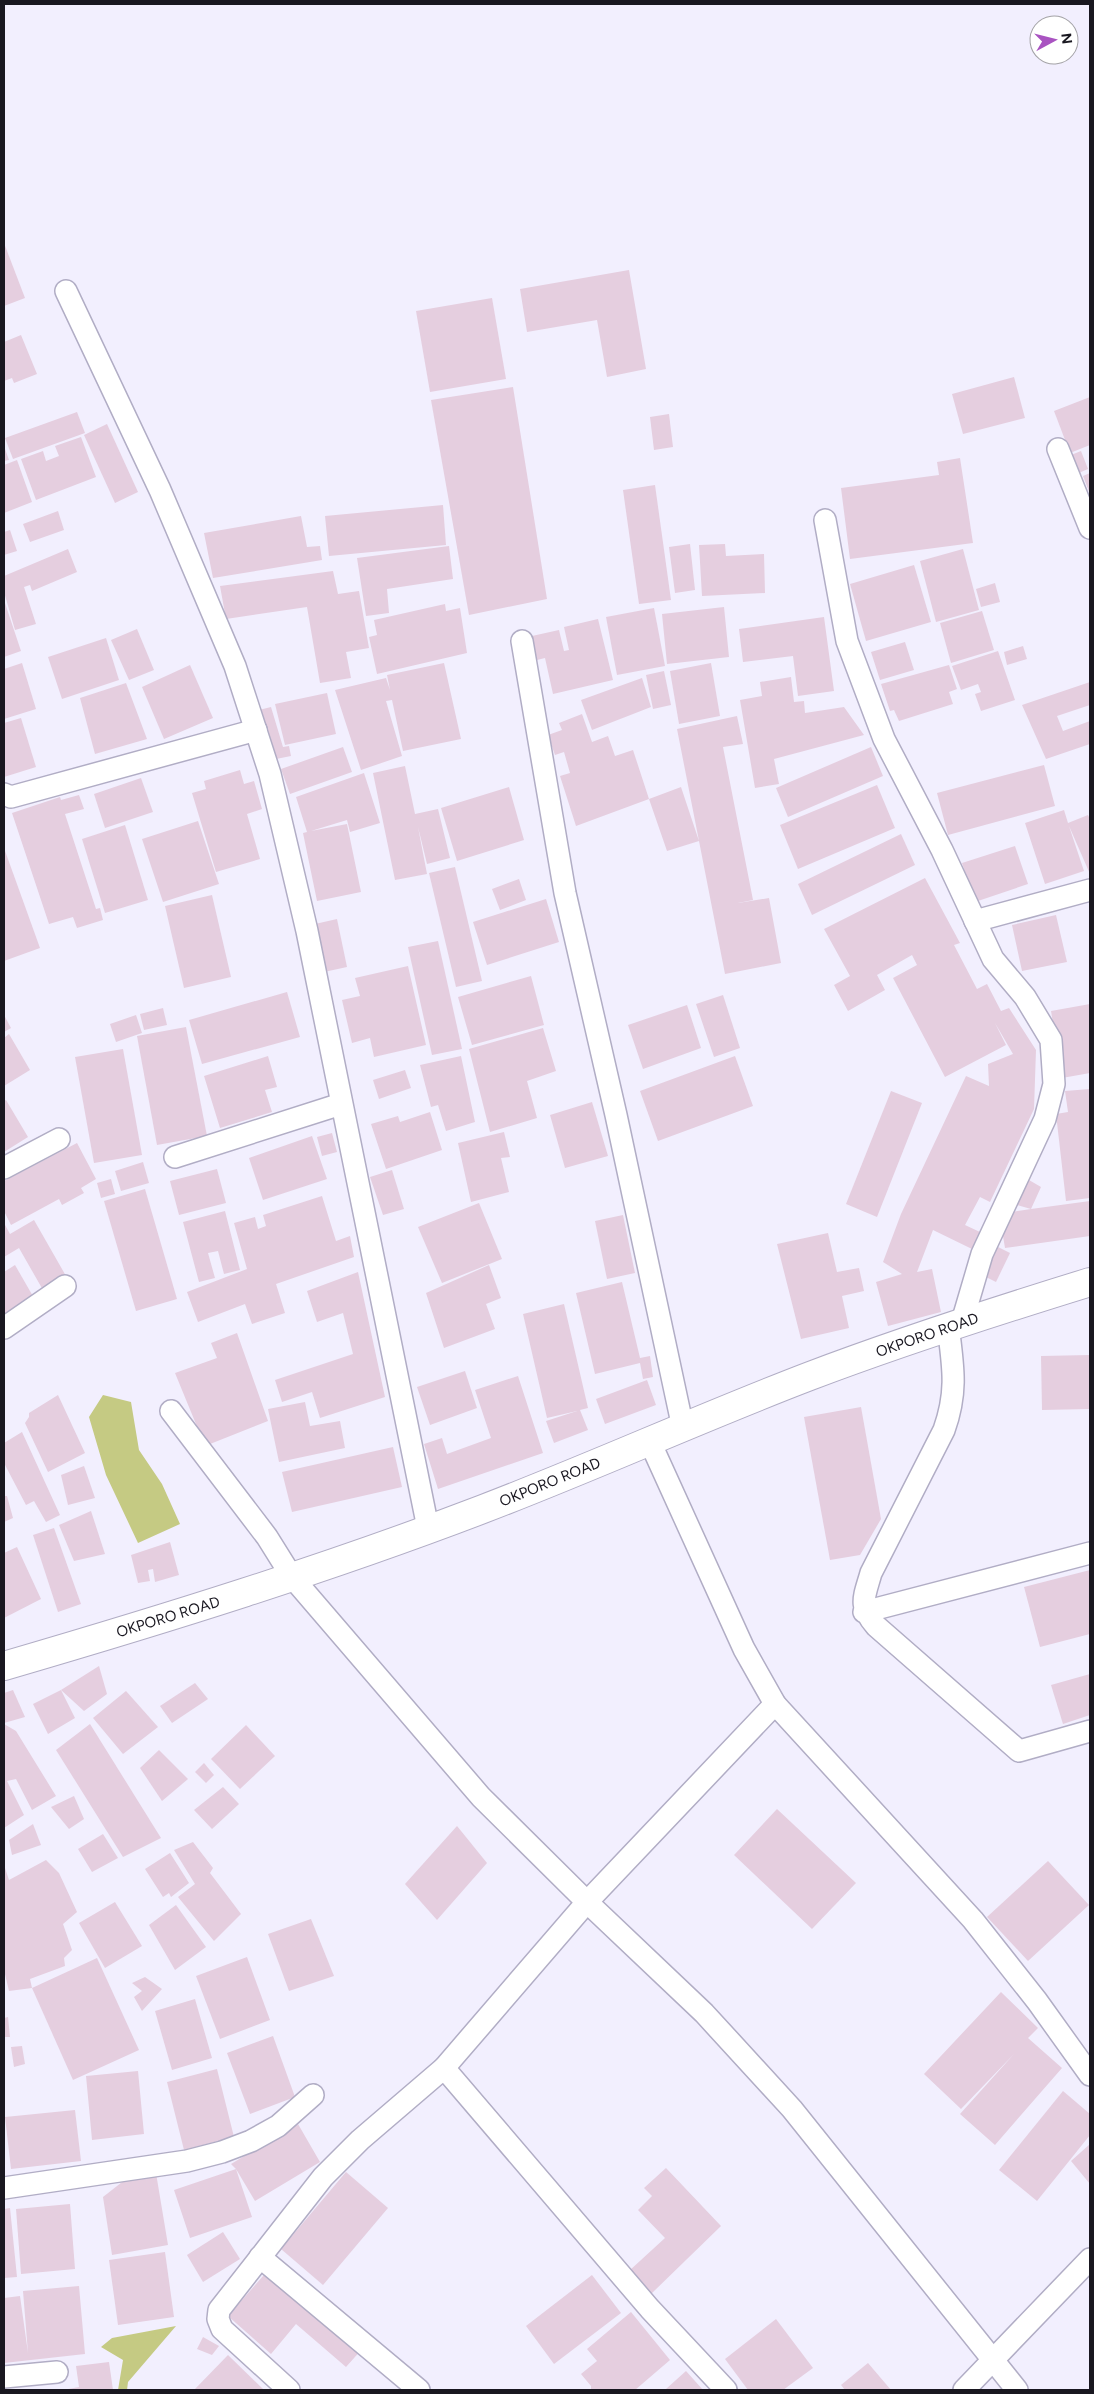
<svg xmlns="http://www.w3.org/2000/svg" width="1094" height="2394" viewBox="0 0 1094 2394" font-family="Figtree,sans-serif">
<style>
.green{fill:#c5ca83}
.building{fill:#e5cedf}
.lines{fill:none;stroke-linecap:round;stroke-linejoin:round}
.minor-casing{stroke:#b1adc5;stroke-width:24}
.secondary-casing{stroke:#b1adc5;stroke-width:30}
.minor{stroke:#fff;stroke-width:21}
.secondary{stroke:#fff;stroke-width:28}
.labels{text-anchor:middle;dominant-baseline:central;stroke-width:4.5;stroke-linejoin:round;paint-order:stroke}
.street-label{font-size:15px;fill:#191720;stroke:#fff}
</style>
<rect width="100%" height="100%" fill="#f2effe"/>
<g class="green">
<polygon points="103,1395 131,1402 139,1450 162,1484 180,1524 138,1543 106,1475 89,1417"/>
<polygon points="176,2326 128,2382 127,2390 118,2390 123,2360 101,2347 112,2338"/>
</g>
<g class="building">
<polygon points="4,243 25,298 4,306"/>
<polygon points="629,270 646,369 607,377 597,320 527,332 520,289"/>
<polygon points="492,298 506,379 430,392 416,311"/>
<polygon points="21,335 37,374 14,383 12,378 4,381 4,342"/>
<polygon points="1014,377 1025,418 963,434 952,394"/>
<polygon points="513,387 547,599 469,615 431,400"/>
<polygon points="1090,397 1090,445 1070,453 1054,411"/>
<polygon points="77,412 85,433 13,459 5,438"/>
<polygon points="669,414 673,447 654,450 650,417"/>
<polygon points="107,424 138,492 115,503 84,435"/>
<polygon points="81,437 96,477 36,500 21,459 43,451 46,461 59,456 55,446"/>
<polygon points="4,446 9,460 4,461"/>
<polygon points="1081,451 1088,469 1074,475 1066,457"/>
<polygon points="960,458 973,543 850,559 841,488 939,475 937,462"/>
<polygon points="17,460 32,502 4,513 4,465"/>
<polygon points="1090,473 1090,494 1083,476"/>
<polygon points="655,485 671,600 639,604 623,490"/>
<polygon points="443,505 446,545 329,556 325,516"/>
<polygon points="58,511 64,530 30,542 23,524"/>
<polygon points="301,516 307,547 320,546 322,560 213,578 204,533"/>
<polygon points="10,530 17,551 4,555 4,532"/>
<polygon points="690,544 695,590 675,593 669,547"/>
<polygon points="725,544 726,556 764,554 765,593 702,596 699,545"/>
<polygon points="449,546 453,579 387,589 389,613 366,616 357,558"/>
<polygon points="68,549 77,572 32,591 30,585 24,587 36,624 15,630 4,592 4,576"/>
<polygon points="963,549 979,610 936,622 920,561"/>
<polygon points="914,565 931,622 866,641 850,584"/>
<polygon points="333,571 338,594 359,591 369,648 346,652 351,678 320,683 307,607 226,619 220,586"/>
<polygon points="995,583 1000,602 981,607 976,589"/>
<polygon points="4,600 21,651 4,657"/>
<polygon points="445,604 446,611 460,608 467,653 377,674 369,637 377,635 374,620"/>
<polygon points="724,607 729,657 667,664 662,614"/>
<polygon points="654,608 665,666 617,675 606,617"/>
<polygon points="982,611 994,650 951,663 940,623"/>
<polygon points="824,617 834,691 798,696 793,656 743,662 739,629"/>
<polygon points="598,619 613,680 553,694 545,658 537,660 532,636 559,630 564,651 569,650 564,627"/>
<polygon points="137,629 154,670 129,680 111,640"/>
<polygon points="106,638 119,680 62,699 48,657"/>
<polygon points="905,642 914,670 880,680 871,652"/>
<polygon points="1023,646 1027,659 1007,665 1004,652"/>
<polygon points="998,651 1015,700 981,711 975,694 981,692 978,684 961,690 952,666"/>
<polygon points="22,663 36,709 4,719 4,669"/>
<polygon points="444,663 461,739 403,751 392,700 386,701 402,756 361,770 335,690 386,678 390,690 387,675"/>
<polygon points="711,663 720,716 679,724 670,671"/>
<polygon points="190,665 213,718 164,739 142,687"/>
<polygon points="949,665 957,689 949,692 953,704 899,721 894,710 890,711 881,684"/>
<polygon points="664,671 671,705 653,709 646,675"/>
<polygon points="791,677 794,702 804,701 805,713 844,707 864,735 774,759 779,784 755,788 740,700 762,696 760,682"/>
<polygon points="642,678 651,707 592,730 581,700"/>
<polygon points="1090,682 1090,705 1057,716 1063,731 1090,721 1090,744 1046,759 1022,705"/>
<polygon points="126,683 147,739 95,754 80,698"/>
<polygon points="327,693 336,734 285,745 275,704"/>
<polygon points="271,707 283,747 289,746 291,756 271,760 255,711"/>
<polygon points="582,714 592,742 608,736 615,756 633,750 649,799 576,826 560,776 570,773 564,752 555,755 548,735 562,730 559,723"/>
<polygon points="737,716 743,744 723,747 753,900 738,903 769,898 781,963 725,974 699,841 667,851 649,799 681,787 699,841 677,729"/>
<polygon points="21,718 36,767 4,777 4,723"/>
<polygon points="343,747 352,772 290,794 281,769"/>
<polygon points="871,747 883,776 788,817 776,788"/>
<polygon points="1044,765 1055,806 948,835 937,793"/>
<polygon points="405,766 415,814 438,809 450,858 427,864 418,827 427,874 395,880 373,773"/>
<polygon points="240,770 244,784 254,781 262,809 247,814 260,859 216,872 192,793 206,789 204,781"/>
<polygon points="364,773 380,823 350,832 347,820 311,831 347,824 361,892 317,901 303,833 307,832 296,797"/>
<polygon points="141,778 153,812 105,828 94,794"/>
<polygon points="877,785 895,828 798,869 780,825"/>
<polygon points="509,787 524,840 457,861 441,808"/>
<polygon points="79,795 84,809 65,814 96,909 100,908 103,920 77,928 73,917 49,924 12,813 60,797 61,800"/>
<polygon points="1064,810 1068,823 1088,815 1090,819 1090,874 1069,826 1084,871 1045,884 1025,823"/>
<polygon points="198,821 219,884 163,902 142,839"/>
<polygon points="125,825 148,900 105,913 82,839"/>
<polygon points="901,834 915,865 812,915 798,884"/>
<polygon points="1015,846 1028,884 975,902 962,863"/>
<polygon points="4,848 40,948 4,961"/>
<polygon points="455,867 482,981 456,987 429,873"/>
<polygon points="925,878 960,943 954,945 977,989 987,984 1001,1011 1009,1008 1036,1050 1034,1109 990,1202 980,1197 965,1225 980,1232 972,1249 933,1230 917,1272 932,1269 941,1312 888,1326 876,1282 902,1274 883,1262 901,1214 966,1076 989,1086 988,1064 1013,1054 995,1023 1006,1045 945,1077 893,978 917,965 912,955 877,975 885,990 848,1011 834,985 850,976 824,929"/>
<polygon points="519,879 526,900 500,910 492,889"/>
<polygon points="212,895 231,977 184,988 165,906"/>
<polygon points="546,899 559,942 487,965 473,922"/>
<polygon points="1056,915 1067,962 1022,971 1012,925"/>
<polygon points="337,919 347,967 324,972 315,924"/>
<polygon points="438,941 462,1049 432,1055 408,947"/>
<polygon points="408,966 426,1045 374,1057 370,1038 352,1043 342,1000 360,996 355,978"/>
<polygon points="531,976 544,1025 472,1045 458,997"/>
<polygon points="287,992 300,1037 202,1064 189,1020"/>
<polygon points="723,995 740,1048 714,1057 696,1004"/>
<polygon points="1090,1004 1090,1073 1062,1078 1051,1011"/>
<polygon points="687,1005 701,1048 643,1069 628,1025"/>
<polygon points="163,1008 167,1025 144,1030 140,1014"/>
<polygon points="4,1015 11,1028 4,1032"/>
<polygon points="136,1015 142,1033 116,1042 110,1024"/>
<polygon points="186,1027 207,1136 157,1145 137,1036"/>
<polygon points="543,1028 556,1071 527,1081 537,1118 490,1132 469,1049"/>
<polygon points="9,1034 30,1070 4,1086 4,1038"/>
<polygon points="123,1049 142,1155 94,1163 75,1057"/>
<polygon points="268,1056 277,1087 265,1090 272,1112 220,1128 204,1076"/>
<polygon points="461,1056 475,1122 446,1131 438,1105 431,1107 420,1065"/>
<polygon points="735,1056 753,1106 658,1141 640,1091"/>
<polygon points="405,1070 411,1088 379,1099 373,1080"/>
<polygon points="1090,1089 1090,1198 1066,1201 1056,1114 1068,1112 1065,1091"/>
<polygon points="891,1091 922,1103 877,1217 846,1204"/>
<polygon points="6,1100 28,1137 4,1152 4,1101"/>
<polygon points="592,1102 608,1156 565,1168 550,1115"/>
<polygon points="430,1112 442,1150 386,1169 371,1124 398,1116 400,1122"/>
<polygon points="504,1132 510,1157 501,1158 509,1192 471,1202 458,1143"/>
<polygon points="332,1133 337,1152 322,1156 317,1137"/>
<polygon points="312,1136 327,1179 263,1200 249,1158"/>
<polygon points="77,1143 96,1179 81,1188 84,1193 62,1205 59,1199 11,1225 4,1211 4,1181"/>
<polygon points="143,1162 149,1183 121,1191 115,1171"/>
<polygon points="217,1169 226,1203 179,1215 170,1181"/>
<polygon points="392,1170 404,1209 383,1215 370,1177"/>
<polygon points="111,1179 115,1194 101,1198 97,1183"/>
<polygon points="1029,1180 1041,1187 1031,1209 1090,1201 1090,1236 1005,1248 1001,1224 1011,1212 1031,1209 1017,1205"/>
<polygon points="145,1189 177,1299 136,1311 104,1201"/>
<polygon points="322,1196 336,1241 350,1236 354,1257 276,1284 285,1313 252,1324 245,1304 198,1322 187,1292 247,1269 234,1223 255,1217 258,1229 266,1226 263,1215"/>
<polygon points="479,1203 502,1259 442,1283 418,1227"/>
<polygon points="225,1211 240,1270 224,1274 218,1251 208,1253 215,1278 199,1282 183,1222"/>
<polygon points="623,1215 635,1273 607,1279 595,1221"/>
<polygon points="34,1220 66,1276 43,1290 19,1248 4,1257 4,1223 10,1234"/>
<polygon points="828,1233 837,1272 859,1268 864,1291 842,1296 849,1328 801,1339 777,1244"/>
<polygon points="994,1245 1010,1253 996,1282 980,1274"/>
<polygon points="15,1265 34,1298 4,1317 4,1272"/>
<polygon points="489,1265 501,1298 486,1304 495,1329 444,1348 426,1293"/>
<polygon points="358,1272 385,1397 320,1418 312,1392 282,1402 275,1380 353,1354 343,1313 317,1322 307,1291"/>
<polygon points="622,1282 640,1358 650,1356 653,1377 643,1379 640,1363 595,1374 576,1293"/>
<polygon points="564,1304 588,1408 580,1410 588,1430 554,1443 546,1421 577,1411 547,1418 523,1314"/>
<polygon points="237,1333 268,1421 205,1446 175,1373 217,1358 211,1343"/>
<polygon points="1090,1355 1090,1409 1042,1410 1041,1356"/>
<polygon points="465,1371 477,1408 430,1425 417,1387"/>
<polygon points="518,1376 543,1453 438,1489 424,1444 442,1438 447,1454 491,1438 475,1390"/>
<polygon points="647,1380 656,1405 605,1424 596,1399"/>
<polygon points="58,1395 85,1453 48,1472 25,1423 29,1417 29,1413"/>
<polygon points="305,1402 310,1426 340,1421 345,1448 279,1462 268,1409"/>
<polygon points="861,1407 881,1519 860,1555 830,1560 804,1417"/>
<polygon points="22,1432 60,1515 46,1522 34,1501 26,1505 4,1463 4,1443"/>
<polygon points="393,1447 402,1487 292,1512 282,1472"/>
<polygon points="84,1466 95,1498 68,1505 61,1475"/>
<polygon points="4,1496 7,1496 13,1518 4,1522"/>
<polygon points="91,1511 105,1554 74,1561 59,1525"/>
<polygon points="54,1528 81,1604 58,1612 33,1535"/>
<polygon points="170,1542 179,1575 155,1582 153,1569 148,1570 150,1581 138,1583 131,1555"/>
<polygon points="17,1547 41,1599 4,1618 4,1553"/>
<polygon points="1090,1570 1090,1634 1040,1647 1024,1587"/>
<polygon points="99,1666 107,1694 84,1711 61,1690"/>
<polygon points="1090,1674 1090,1715 1063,1724 1051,1685"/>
<polygon points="195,1683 208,1699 172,1723 160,1706"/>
<polygon points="13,1690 25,1717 4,1723 4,1693"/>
<polygon points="61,1690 75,1718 48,1734 33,1704"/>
<polygon points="126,1691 158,1727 123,1754 93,1718"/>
<polygon points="4,1724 16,1731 56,1796 32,1810 16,1779 7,1781 24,1815 4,1828"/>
<polygon points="90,1724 161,1838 123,1857 56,1750"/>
<polygon points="246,1725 275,1756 240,1789 211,1759"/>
<polygon points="159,1750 188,1779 162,1801 140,1768"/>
<polygon points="204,1763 214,1775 206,1783 195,1772"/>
<polygon points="223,1787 239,1804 212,1829 194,1810"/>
<polygon points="74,1796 84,1819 69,1829 51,1807"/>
<polygon points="777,1809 856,1883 812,1929 734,1855"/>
<polygon points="33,1824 41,1845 12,1855 9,1840"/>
<polygon points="457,1826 487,1863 437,1920 405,1884"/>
<polygon points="103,1834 118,1858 92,1872 78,1849"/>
<polygon points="193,1842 213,1868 210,1873 241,1914 214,1941 178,1897 195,1884 174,1850"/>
<polygon points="170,1853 189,1883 171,1897 169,1893 163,1897 145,1869"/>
<polygon points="46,1860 59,1873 77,1912 63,1924 72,1950 64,1958 65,1966 30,1979 32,1988 9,1991 4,1970 4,1865 9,1880"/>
<polygon points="1048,1861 1089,1905 1028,1961 987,1917"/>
<polygon points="115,1902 142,1946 105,1968 79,1923"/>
<polygon points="176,1905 206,1947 175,1970 149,1925"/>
<polygon points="311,1919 334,1976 289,1991 268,1934"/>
<polygon points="247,1957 270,2020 220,2039 196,1976"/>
<polygon points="97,1958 139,2050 73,2080 32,1988"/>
<polygon points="145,1977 162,1989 142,2011 134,1997 142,1991 132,1983"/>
<polygon points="1001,1992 1038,2028 1028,2038 1062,2068 995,2145 960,2114 1014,2054 961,2109 924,2074"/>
<polygon points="195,1999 212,2058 172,2070 155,2011"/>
<polygon points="8,2017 10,2037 4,2037 4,2018"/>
<polygon points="273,2036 295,2097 250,2114 227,2053"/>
<polygon points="22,2046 25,2064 14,2067 11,2047"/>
<polygon points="217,2069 234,2137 184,2150 167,2082"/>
<polygon points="138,2071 144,2134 92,2140 86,2076"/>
<polygon points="1063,2091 1090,2114 1090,2135 1037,2201 999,2170"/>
<polygon points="75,2110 81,2161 11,2169 5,2117"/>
<polygon points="298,2124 320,2162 255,2201 236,2169 252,2217 190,2238 174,2190 236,2169 231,2164"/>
<polygon points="1090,2144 1090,2184 1071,2161"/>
<polygon points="666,2168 721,2226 651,2294 629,2271 665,2238 638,2210 652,2196 644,2188"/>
<polygon points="346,2172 388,2208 323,2285 281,2249"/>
<polygon points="156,2173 168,2245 112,2255 103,2197 126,2179"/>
<polygon points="70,2204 75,2269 21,2274 16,2209"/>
<polygon points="10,2208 17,2277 4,2278 4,2209"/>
<polygon points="223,2232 240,2259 203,2282 187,2255"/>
<polygon points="165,2252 174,2317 118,2325 109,2260"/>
<polygon points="271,2267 363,2348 346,2367 296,2324 271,2354 228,2316"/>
<polygon points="592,2275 621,2313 554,2364 526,2326"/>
<polygon points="79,2286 85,2354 4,2363 4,2298 20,2296 28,2353 23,2291"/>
<polygon points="631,2312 670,2360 635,2390 591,2390 591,2386 581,2374 597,2361 587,2349"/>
<polygon points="776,2319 813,2368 783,2390 748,2390 725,2359"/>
<polygon points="203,2337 219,2346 212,2355 197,2349"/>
<polygon points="228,2355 264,2390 194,2390"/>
<polygon points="109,2362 113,2390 63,2390 79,2387 76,2366"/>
<polygon points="868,2363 891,2390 845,2390 841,2385"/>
<polygon points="686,2371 703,2390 667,2390 666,2389"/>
</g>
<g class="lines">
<defs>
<g id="minor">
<polyline points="66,291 160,490 235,666 270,774 307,931 428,1528"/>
<polyline points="1058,449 1090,528"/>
<polyline points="825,520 847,641 884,739 942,850 993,959 1025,997 1051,1040 1054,1084 1045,1119 982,1254 962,1322"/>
<polyline points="522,641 565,893 616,1115 683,1428"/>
<polyline points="4,794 11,797 256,730"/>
<polyline points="975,921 1090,890"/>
<polyline points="175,1157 341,1104"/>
<polyline points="4,1168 59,1139"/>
<path d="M948 1326C953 1366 958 1391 944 1430L871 1573C864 1598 858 1605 876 1626L1019 1751 1090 1731"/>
<polyline points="4,1328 65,1286"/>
<polyline points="171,1411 267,1537 292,1577 481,1797 587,1902 704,2013 792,2109 1017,2390"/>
<polyline points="650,1442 744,1649 775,1704 973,1920 1037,2001 1090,2075"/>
<polyline points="864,1612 1090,1553"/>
<polyline points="444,2068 650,2309 726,2390"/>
<polyline points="4,2188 187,2161 222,2152 251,2141 278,2126 313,2095"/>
<polyline points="260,2257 419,2390"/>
<polyline points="4,2377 57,2372"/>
<polyline points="289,2390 222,2329 218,2319 219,2310 323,2177 360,2140 444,2068 587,1902 775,1704"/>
<polyline points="964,2390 1090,2259"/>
</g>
<path id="secondary" d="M4 1666C165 1619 326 1569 483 1509 593 1467 700 1418 810 1376 902 1341 996 1311 1090 1282"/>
</defs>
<use href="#minor" class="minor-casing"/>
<use href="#secondary" class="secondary-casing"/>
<use href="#minor" class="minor"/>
<use href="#secondary" class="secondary"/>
</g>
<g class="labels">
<g class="street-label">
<text transform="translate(927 1335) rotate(-19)">OKPORO ROAD</text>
<text transform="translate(550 1482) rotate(-22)">OKPORO ROAD</text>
<text transform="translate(168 1617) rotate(-17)">OKPORO ROAD</text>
</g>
</g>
<rect width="1094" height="2394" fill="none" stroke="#191720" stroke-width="10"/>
<g transform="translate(1054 40) rotate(83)"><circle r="24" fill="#ffffff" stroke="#a3a2a6"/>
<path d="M0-4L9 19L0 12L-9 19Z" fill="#a953c1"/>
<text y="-8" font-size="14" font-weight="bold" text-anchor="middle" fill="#191720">N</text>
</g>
</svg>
